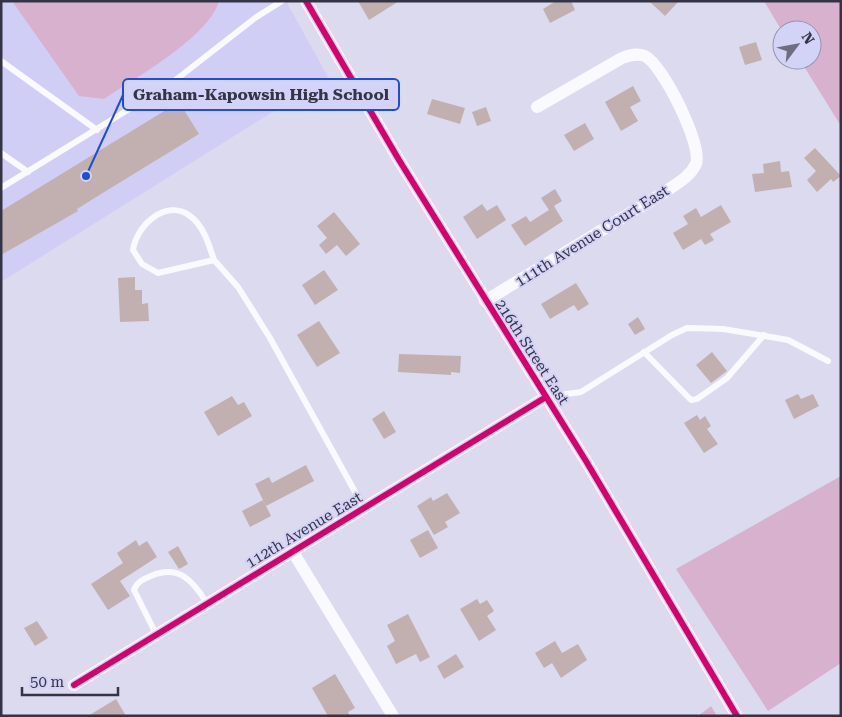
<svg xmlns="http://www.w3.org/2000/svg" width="842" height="717" viewBox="0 0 842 717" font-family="'Roboto Serif',serif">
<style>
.built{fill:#d0cef5}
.green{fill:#d8b1cf}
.building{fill:#c2b0b1}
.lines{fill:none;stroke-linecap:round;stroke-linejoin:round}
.lane{stroke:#faf9fd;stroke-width:6}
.street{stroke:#faf9fd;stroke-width:12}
.cycleway-casing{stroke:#d3d2f7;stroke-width:9}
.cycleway{stroke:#d6006c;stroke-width:6}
.labels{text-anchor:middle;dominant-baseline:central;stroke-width:4;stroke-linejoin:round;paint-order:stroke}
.street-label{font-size:15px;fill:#353446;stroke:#d3d2f7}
.leader{fill:none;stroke:#1d4ed8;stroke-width:2}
.callout-dot{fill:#1d4ed8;stroke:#d3d2f7;stroke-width:2}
.callout{fill:#d3d2f7;stroke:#1d4ed8;stroke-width:2}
.callout-label{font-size:16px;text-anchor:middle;font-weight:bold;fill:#353446}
</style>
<rect width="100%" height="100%" fill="#dbdaef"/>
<polygon class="built" points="1,1 286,1 328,77 1,282"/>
<g class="green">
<path d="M12 1H219C209 37 135 78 104 99L79 96Z"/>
<polygon points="764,1 841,1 841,126 800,60 812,60 812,30 782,31"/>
<polygon points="841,476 841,663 768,711 676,569"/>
<polygon points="711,706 717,716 698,716"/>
</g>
<g class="building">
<polygon points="358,1 399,1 369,20"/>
<polygon points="556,1 571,1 575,10 550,23 543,9"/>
<polygon points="649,1 679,1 665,16"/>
<polygon points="756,42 762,60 745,65 739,47"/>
<polygon points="633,86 641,101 630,107 638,121 621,131 605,102"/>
<polygon points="432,99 465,108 460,124 427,114"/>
<polygon points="179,102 199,134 101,194 77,209 78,211 1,255 1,211"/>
<polygon points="486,107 491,121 477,126 472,112"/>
<polygon points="585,123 594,139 574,151 564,135"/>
<polygon points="815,148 841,176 833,182 831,179 817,192 807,180 816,171 804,158"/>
<polygon points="780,161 781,172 789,171 792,187 755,192 752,174 764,173 763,164"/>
<polygon points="555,189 562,201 554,206 563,221 525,246 511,225 526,216 530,222 549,210 541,198"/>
<polygon points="482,204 487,211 497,205 506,220 477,239 463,217"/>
<polygon points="721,205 731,222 710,234 714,240 705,245 701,239 683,250 673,233 688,224 683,216 696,208 701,217"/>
<polygon points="334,212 360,244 346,256 337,245 326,254 319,245 327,238 317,226"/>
<polygon points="324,270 338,290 315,305 302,285"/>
<polygon points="135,277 135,290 142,290 142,304 148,303 149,321 120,322 118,278"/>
<polygon points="576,283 589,304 578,311 574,305 550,319 541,304"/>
<polygon points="638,317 645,329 635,335 628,324"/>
<polygon points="319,321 340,353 317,367 297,335"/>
<polygon points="712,352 727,371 711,383 696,365"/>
<polygon points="399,354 461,356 460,373 451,372 451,375 398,372"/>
<polygon points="798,394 801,399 813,394 819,406 794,419 785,400"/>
<polygon points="232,396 238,405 244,402 252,416 218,436 204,412"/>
<polygon points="384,411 396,432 384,439 372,419"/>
<polygon points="697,415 700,420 705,416 711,426 707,429 718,444 704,453 684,423"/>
<polygon points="306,465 314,481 266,506 255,484 269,477 272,483"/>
<polygon points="447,493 460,513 445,522 448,527 434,535 417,506 431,497 433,501"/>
<polygon points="263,500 271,516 250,527 242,511"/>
<polygon points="428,530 438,548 420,558 410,540"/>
<polygon points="136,540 139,546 147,541 157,557 120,581 130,596 108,610 91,584 123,563 117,553"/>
<polygon points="178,546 188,564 179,569 168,552"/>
<polygon points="477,599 480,604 487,600 494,611 487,616 496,630 479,641 460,609"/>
<polygon points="408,614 430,657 420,662 416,654 396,664 387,646 395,641 387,625"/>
<polygon points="37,621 48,638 35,646 24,628"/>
<polygon points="555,641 562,653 578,644 587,660 561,678 552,663 544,668 535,653"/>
<polygon points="456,654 464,667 444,679 437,666"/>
<polygon points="335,674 355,708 348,712 350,716 328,716 312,688"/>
<polygon points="116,699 126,716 88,716"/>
</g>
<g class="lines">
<g class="lane">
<polyline points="1,61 97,130"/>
<polyline points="1,153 28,172"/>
<polyline points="1,188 173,82 255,18 282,1"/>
<path d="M214 260C209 245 204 226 190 216 166 198 136 226 133 250L142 264 158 273 214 260 238 287 270 338 364 508"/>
<polyline points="644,352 691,400 697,399 727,378 764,335"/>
<polyline points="546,397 581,392 672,335 687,328 723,329 765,336 788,340 828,361"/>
<path d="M156 634 134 590C137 582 143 579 151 576 179 564 193 581 207 603"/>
</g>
<g class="street">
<polyline points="306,1 399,160 586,461 737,716"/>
<path d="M485 301 665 192C676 184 690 177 696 164 703 146 663 65 645 56 637 53 630 55 622 58L537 107"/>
<polyline points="293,552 393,716"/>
<polyline points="74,685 546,397"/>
</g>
<defs>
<g id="cycleway">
<polyline points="306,1 399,160 586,461 737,716"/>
<polyline points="74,685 546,397"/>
</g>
</defs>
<use href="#cycleway" class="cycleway-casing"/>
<use href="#cycleway" class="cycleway"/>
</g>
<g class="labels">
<g class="street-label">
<text transform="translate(592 236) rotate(-32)">111th Avenue Court East</text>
<text transform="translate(532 352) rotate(57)">216th Street East</text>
<text transform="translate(304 530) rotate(-31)">112th Avenue East</text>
</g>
</g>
<path class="leader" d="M86 176L123 95"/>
<circle class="callout-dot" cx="86" cy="176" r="5"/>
<rect class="callout" x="123" y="79" width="276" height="31" rx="5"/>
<g class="callout-label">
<text x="261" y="100">Graham-Kapowsin High School</text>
</g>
<rect width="842" height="717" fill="none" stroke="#353446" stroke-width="5"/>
<g transform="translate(797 45) rotate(58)"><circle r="24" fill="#d3d2f7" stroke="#9493b0"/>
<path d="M0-4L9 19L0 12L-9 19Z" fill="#6f6e81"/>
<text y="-8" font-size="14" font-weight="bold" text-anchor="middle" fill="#353446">N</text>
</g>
<path d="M22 687v8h96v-8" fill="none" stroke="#353446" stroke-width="2.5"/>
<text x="30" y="687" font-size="15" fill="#353446" stroke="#d3d2f7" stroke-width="4" paint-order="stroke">50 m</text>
</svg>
